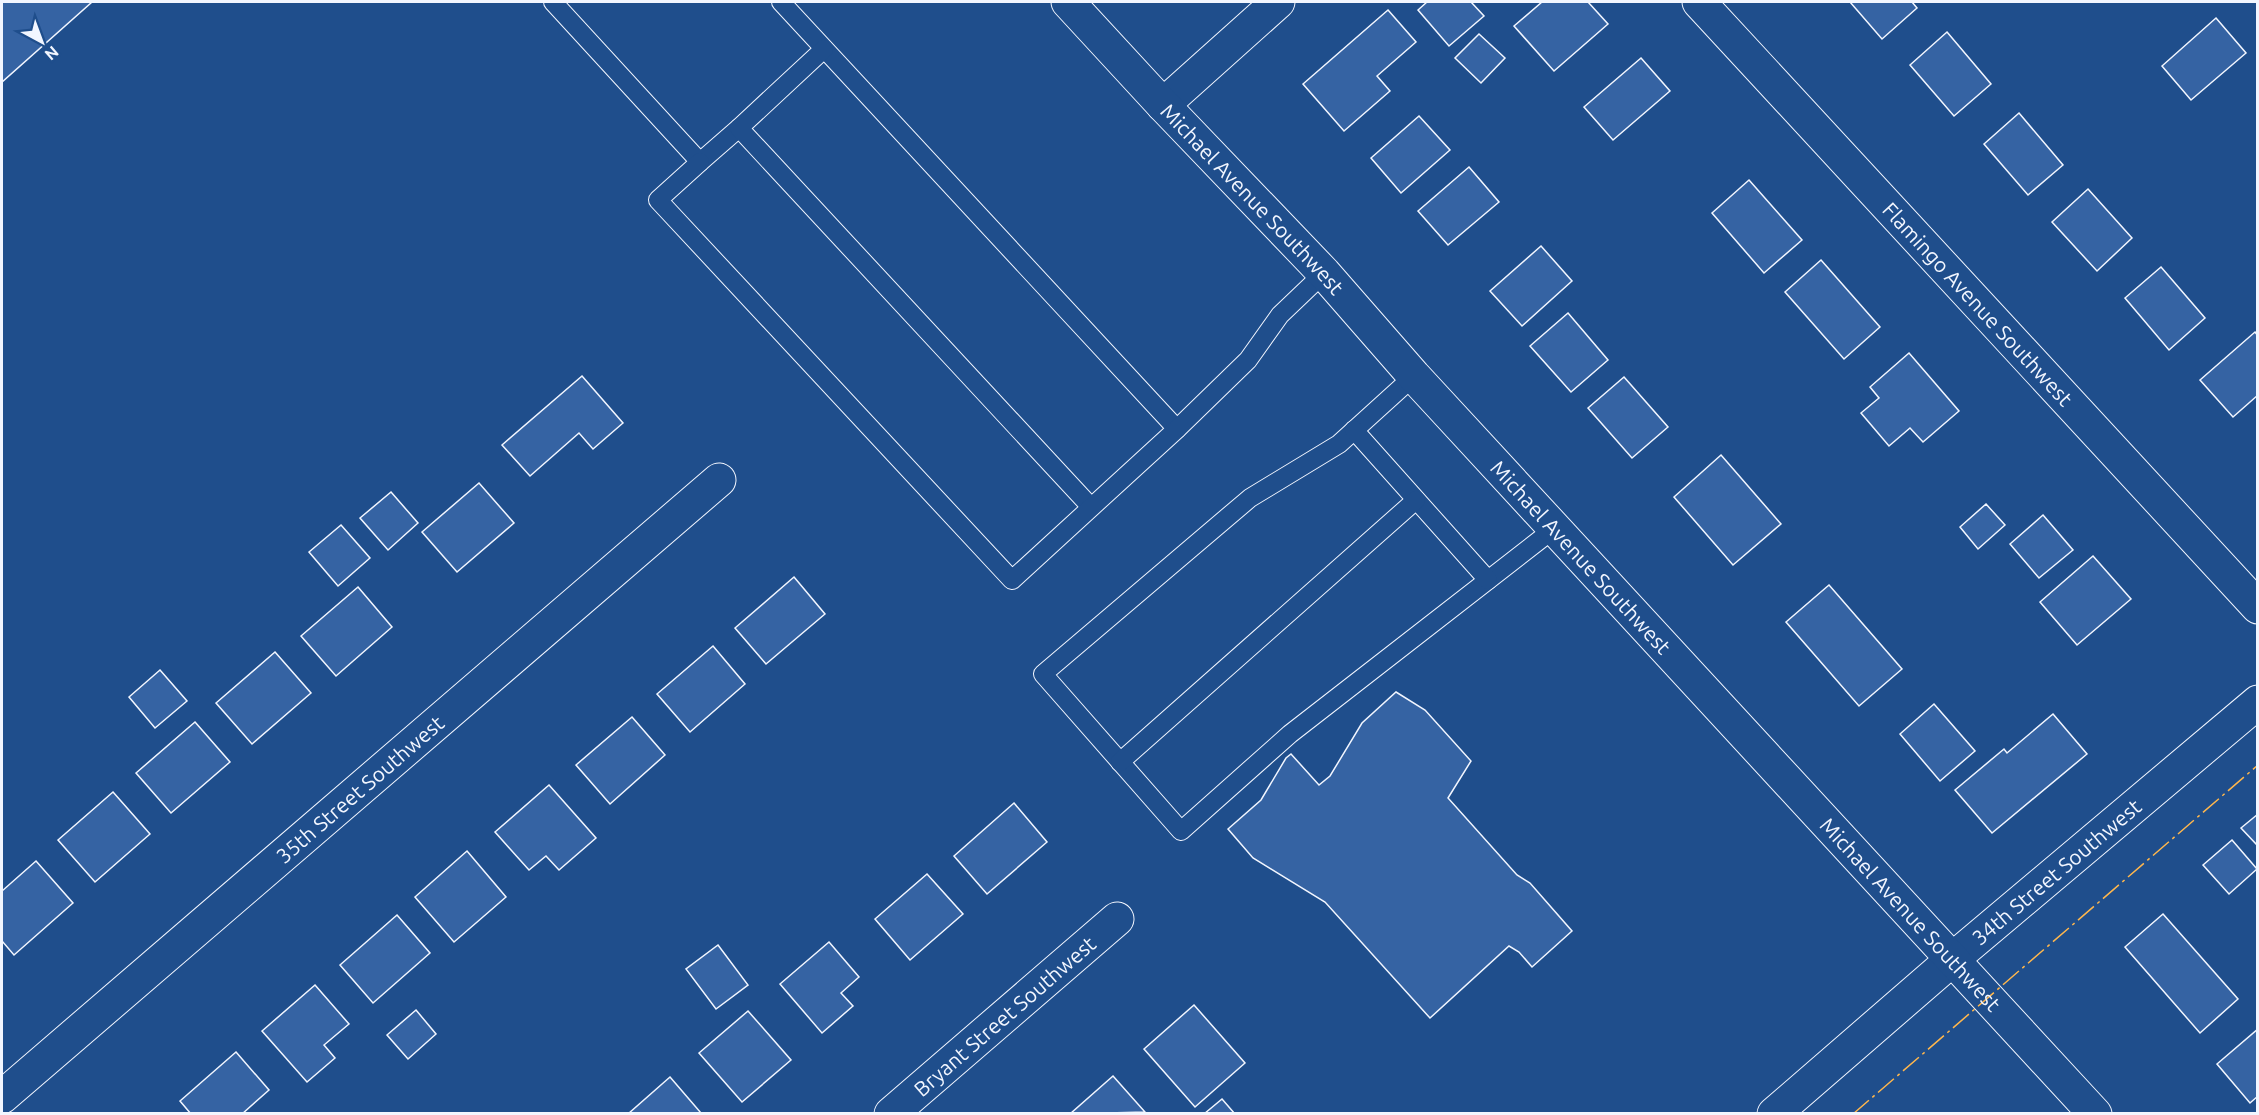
<svg xmlns="http://www.w3.org/2000/svg" width="2259" height="1115" viewBox="0 0 2259 1115" font-family="Ubuntu,sans-serif">
<style>
.building{fill:#3563a3;stroke:#f2f6ff;stroke-width:1.5}
.lines{fill:none;stroke-linecap:round;stroke-linejoin:round}
.lane-casing{stroke:#f2f6ff;stroke-width:20}
.street-casing{stroke:#f2f6ff;stroke-width:35}
.secondary-casing{stroke:#f2f6ff;stroke-width:35}
.lane{stroke:#1f4e8c;stroke-width:18}
.street{stroke:#1f4e8c;stroke-width:33}
.secondary{stroke:#1f4e8c;stroke-width:33}
.power{stroke:#ffb74d;stroke-width:1.5;stroke-dasharray:21 4.5 3 4.5;stroke-linecap:butt}
.labels{text-anchor:middle;dominant-baseline:central;stroke-width:4.5;stroke-linejoin:round;paint-order:stroke}
.street-label{font-size:21px;fill:#f2f6ff;stroke:#1f4e8c}
</style>
<rect width="100%" height="100%" fill="#1f4e8c"/>
<g class="building">
<polygon points="2,2 92,2 2,82"/>
<polygon points="1427,2 1471,2 1484,16 1449,46 1418,10"/>
<polygon points="1542,2 1588,2 1608,24 1554,71 1514,26"/>
<polygon points="1850,2 1912,2 1917,8 1882,39"/>
<polygon points="1388,10 1416,42 1377,76 1390,91 1344,131 1303,84"/>
<polygon points="2216,18 2246,53 2191,100 2162,66"/>
<polygon points="1947,32 1991,84 1954,116 1910,65"/>
<polygon points="1479,34 1505,58 1481,83 1455,58"/>
<polygon points="1641,58 1670,91 1613,140 1584,107"/>
<polygon points="2019,113 2063,165 2028,195 1984,144"/>
<polygon points="1419,116 1450,150 1401,193 1371,158"/>
<polygon points="1469,167 1499,202 1448,245 1418,211"/>
<polygon points="1749,180 1802,240 1764,273 1712,213"/>
<polygon points="2088,189 2132,238 2097,271 2052,222"/>
<polygon points="1541,246 1572,281 1522,326 1490,291"/>
<polygon points="1821,260 1880,327 1844,359 1785,292"/>
<polygon points="2161,267 2205,318 2169,350 2125,298"/>
<polygon points="1568,313 1608,360 1571,392 1530,346"/>
<polygon points="2255,332 2258,336 2258,395 2233,417 2200,380"/>
<polygon points="1909,353 1959,411 1923,442 1910,428 1889,446 1861,413 1879,398 1870,387"/>
<polygon points="582,376 623,423 593,449 579,433 530,476 502,445"/>
<polygon points="1624,377 1668,427 1632,458 1588,408"/>
<polygon points="1721,455 1781,524 1733,565 1674,497"/>
<polygon points="479,483 514,523 457,572 422,532"/>
<polygon points="391,492 418,523 388,550 360,518"/>
<polygon points="1986,504 2005,525 1978,549 1960,527"/>
<polygon points="2043,515 2073,550 2039,578 2010,544"/>
<polygon points="341,525 370,558 338,586 309,552"/>
<polygon points="2093,556 2131,599 2077,645 2040,602"/>
<polygon points="794,577 825,614 766,664 735,628"/>
<polygon points="1829,585 1902,669 1859,706 1786,622"/>
<polygon points="358,587 392,627 336,676 301,636"/>
<polygon points="713,646 745,684 690,732 657,694"/>
<polygon points="275,652 311,693 252,744 216,703"/>
<polygon points="160,670 187,701 155,728 129,697"/>
<polygon points="1396,692 1425,710 1471,761 1448,798 1517,875 1530,883 1572,931 1532,967 1519,952 1509,946 1430,1018 1325,902 1253,858 1228,829 1261,800 1286,758 1291,754 1319,785 1330,776 1362,723"/>
<polygon points="1934,704 1975,751 1940,781 1900,734"/>
<polygon points="2053,714 2087,754 1992,833 1955,790 2004,749 2007,753"/>
<polygon points="632,717 665,755 610,804 576,765"/>
<polygon points="195,722 230,762 171,813 136,773"/>
<polygon points="549,785 596,838 559,870 546,856 529,870 495,832"/>
<polygon points="113,792 150,834 95,882 58,840"/>
<polygon points="1014,803 1047,842 987,894 954,856"/>
<polygon points="2258,814 2258,846 2241,828"/>
<polygon points="2232,840 2257,869 2229,894 2203,865"/>
<polygon points="467,851 506,897 454,942 415,897"/>
<polygon points="36,861 73,903 14,955 2,941 2,891"/>
<polygon points="927,874 963,914 910,960 875,919"/>
<polygon points="2163,914 2238,999 2200,1033 2125,947"/>
<polygon points="397,915 430,953 373,1003 340,965"/>
<polygon points="829,942 859,977 841,993 853,1006 822,1033 780,984"/>
<polygon points="718,945 748,985 716,1009 686,969"/>
<polygon points="315,985 349,1024 324,1045 335,1058 307,1082 262,1031"/>
<polygon points="1194,1005 1245,1063 1195,1107 1144,1049"/>
<polygon points="416,1010 436,1034 408,1059 387,1035"/>
<polygon points="748,1011 791,1060 742,1102 699,1053"/>
<polygon points="2258,1029 2258,1096 2250,1103 2217,1064"/>
<polygon points="236,1052 269,1090 242,1114 191,1114 180,1101"/>
<polygon points="1113,1076 1145,1112 1070,1114"/>
<polygon points="670,1077 701,1113 628,1114"/>
<polygon points="1222,1099 1235,1114 1204,1114"/>
</g>
<g class="lines">
<defs>
<g id="lane">
<polyline points="553,2 700,162 739,128"/>
<polyline points="781,2 1177,429"/>
<polyline points="824,49 739,128 1091,507"/>
<polyline points="700,162 658,200 1012,580 1177,429 1248,360 1280,315 1324,273"/>
<polyline points="1414,376 1339,444 1250,498 1043,674 1181,831 1290,734 1555,528"/>
<polyline points="1354,430 1488,580"/>
<polyline points="1120,762 1416,500"/>
</g>
<g id="street">
<path id="s1" d="M1699 2 2258 607"/>
<polyline points="1163,105 1278,2"/>
<path id="s2" d="M2 1097 719 480"/>
<path id="s3" d="M891 1114 1117 919"/>
<path id="s4" d="M1774 1114 1954 958 2258 702"/>
</g>
<g id="secondary">
<path id="s5" d="M1068 2 1163 105 1324 273 1414 376 2095 1114"/>
</g>
</defs>
<use href="#lane" class="lane-casing"/>
<use href="#street" class="street-casing"/>
<use href="#secondary" class="secondary-casing"/>
<use href="#lane" class="lane"/>
<use href="#street" class="street"/>
<use href="#secondary" class="secondary"/>
<polyline class="power" points="1853,1114 2258,765"/>
</g>
<g class="labels">
<g class="street-label">
<text stroke="none"><textPath href="#s5" startOffset="270">Michael Avenue Southwest</textPath></text>
<text stroke="none"><textPath href="#s1" startOffset="411">Flamingo Avenue Southwest</textPath></text>
<text stroke="none"><textPath href="#s5" startOffset="756">Michael Avenue Southwest</textPath></text>
<text stroke="none"><textPath href="#s2" startOffset="472">35th Street Southwest</textPath></text>
<text stroke="none"><textPath href="#s4" startOffset="372">34th Street Southwest</textPath></text>
<text stroke="none"><textPath href="#s5" startOffset="1242">Michael Avenue Southwest</textPath></text>
<text stroke="none"><textPath href="#s3" startOffset="150">Bryant Street Southwest</textPath></text>
</g>
</g>
<rect width="2259" height="1115" fill="none" stroke="#f2f6ff" stroke-width="6"/>
<g transform="translate(42 42) rotate(139)" stroke="#1f4e8c" stroke-width="4.5" paint-order="stroke">
<path d="M0-4.5L10 22L0 15L-10 22Z" fill="#f2f6ff"/>
<text y="-9" font-size="16" font-weight="bold" text-anchor="middle" fill="#f2f6ff">N</text>
</g>
</svg>
